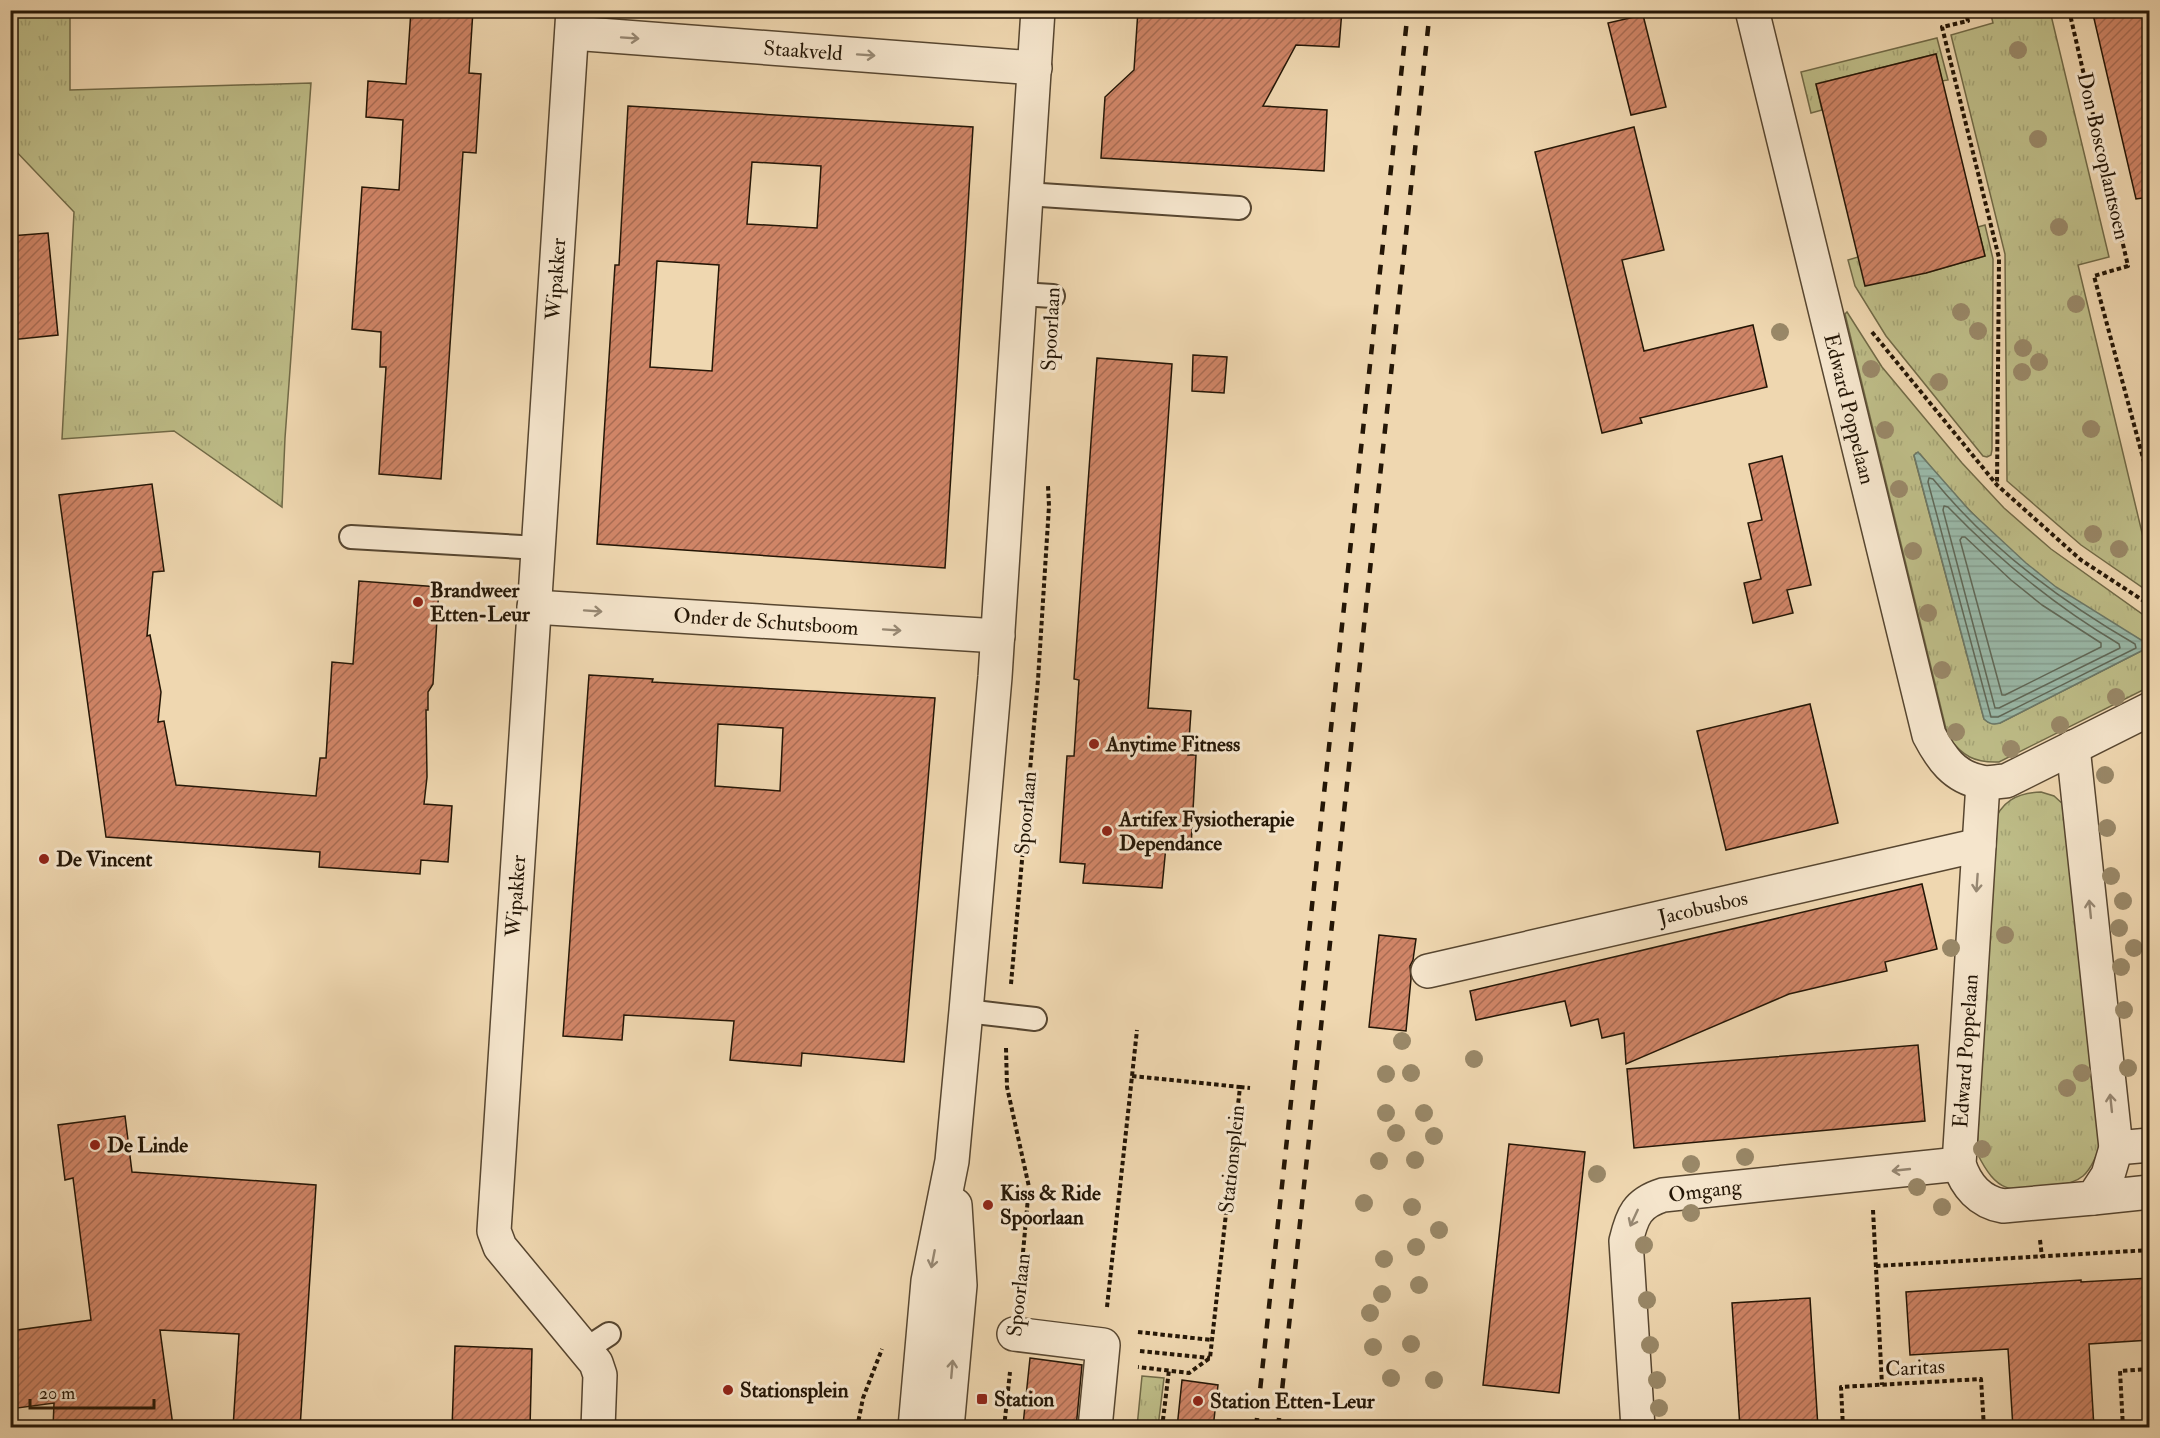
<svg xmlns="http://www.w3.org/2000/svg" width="2160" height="1438" viewBox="0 0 2160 1438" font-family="'IM FELL Double Pica',serif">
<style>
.grass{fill:url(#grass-tufts);stroke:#716a47;stroke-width:1.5;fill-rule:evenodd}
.water{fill:url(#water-rules);stroke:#6b7868;stroke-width:1.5}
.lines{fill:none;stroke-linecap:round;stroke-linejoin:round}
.shore{stroke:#5f6858;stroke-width:1.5}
.building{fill:url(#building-hatch);stroke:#241606;stroke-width:1.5;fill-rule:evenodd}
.service-casing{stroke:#574630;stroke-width:26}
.pedestrian-casing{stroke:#574630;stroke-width:36}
.minor-casing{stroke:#574630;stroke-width:36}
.tertiary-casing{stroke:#574630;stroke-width:36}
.path{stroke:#241606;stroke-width:4;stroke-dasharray:4.5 3;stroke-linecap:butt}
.service{stroke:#f5e5cc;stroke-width:22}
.pedestrian{stroke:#f5e5cc;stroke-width:33}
.minor{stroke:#f5e5cc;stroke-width:33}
.tertiary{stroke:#f5e5cc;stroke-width:33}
.rail{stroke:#241606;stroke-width:4.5;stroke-dasharray:10 10;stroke-linecap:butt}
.tree{fill:#998868}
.oneway{stroke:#978873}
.poi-dot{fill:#8f2418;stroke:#f5e5cc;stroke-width:2}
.labels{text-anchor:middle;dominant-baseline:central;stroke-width:6;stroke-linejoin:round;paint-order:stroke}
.street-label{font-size:21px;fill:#241606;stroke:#f5e5cc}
.poi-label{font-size:21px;font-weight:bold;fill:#241606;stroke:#f5e5cc;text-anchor:start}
</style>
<defs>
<pattern id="grass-tufts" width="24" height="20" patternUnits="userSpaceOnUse" patternTransform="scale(1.5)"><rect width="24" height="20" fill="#bebd88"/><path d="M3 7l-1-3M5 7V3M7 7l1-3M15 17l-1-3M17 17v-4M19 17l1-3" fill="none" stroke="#a3a274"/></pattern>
<pattern id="water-rules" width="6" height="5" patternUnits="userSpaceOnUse" patternTransform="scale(1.5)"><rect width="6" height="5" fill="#9abaaa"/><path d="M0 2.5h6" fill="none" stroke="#859f91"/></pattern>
<pattern id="building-hatch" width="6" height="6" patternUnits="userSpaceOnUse" patternTransform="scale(1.5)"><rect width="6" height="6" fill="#d08567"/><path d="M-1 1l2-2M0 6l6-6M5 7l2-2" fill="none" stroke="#a96c53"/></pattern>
</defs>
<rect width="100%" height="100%" fill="#efd7b0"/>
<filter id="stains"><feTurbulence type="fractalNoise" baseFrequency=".00333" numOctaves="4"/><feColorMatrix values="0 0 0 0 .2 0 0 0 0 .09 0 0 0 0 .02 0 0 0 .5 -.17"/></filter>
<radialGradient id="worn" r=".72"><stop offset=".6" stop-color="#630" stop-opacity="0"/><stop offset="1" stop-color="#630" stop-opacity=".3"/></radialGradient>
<g class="grass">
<polygon points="11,10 17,11 18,13 70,15 70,90 311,83 285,438 282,507 174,431 62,439 74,212 11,146"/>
<polygon points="1990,11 2050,11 2109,257 2078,265 2149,562 2149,592 2081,545 2007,481 2005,254 1951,35 1993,23"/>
<polygon points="1937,38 1948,80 1942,81 1936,54 1816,84 1822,110 1811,113 1801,72"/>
<polygon points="1985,225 1993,259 1992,450 1991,455 1987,457 1983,456 1886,336 1855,286 1848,260 1858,257 1926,273 1985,256 1978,227"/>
<path d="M1847 312 1882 367 1962 463 2004 508 2051 549 2149 619V687L1999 762C1974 763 1963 756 1948 737L1845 314ZM1916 453 1920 454C1960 503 2004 549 2055 587 2084 607 2115 626 2146 643L2147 648 2000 723C1993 724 1989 724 1984 719L1914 456Z"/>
<path d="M2041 792 2054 796 2064 805 2101 1143C2097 1154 2092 1168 2083 1176 2076 1182 2062 1185 2053 1186 2010 1192 1998 1195 1977 1153L1993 825C2001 801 2017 793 2041 792Z"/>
<polygon points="1142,1376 1164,1378 1158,1427 1137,1427"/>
</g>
<path class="water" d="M1918 452 1970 511 2026 563 2056 587 2146 643 2147 648 2000 723C1993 725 1989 724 1984 719L1914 455Z"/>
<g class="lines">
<g class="shore">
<path d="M1929 478 1933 479C1988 547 2059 600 2135 644L2136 648 1998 717H1991L1928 482Z"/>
<path d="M1944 506 1948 507C1999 560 2055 606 2119 644L2120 648 1999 708H1995L1943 510Z"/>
<polygon points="1962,537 1965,537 2011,580 2042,605 2101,643 2101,647 2005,695 2002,695 1960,540"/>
</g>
</g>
<g class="building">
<polygon points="411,10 473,10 469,73 481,74 476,153 463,152 441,479 379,474 386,367 380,367 381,332 352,329 362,187 399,190 403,120 366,117 368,81 406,84"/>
<polygon points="1138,10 1342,10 1339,47 1296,45 1263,106 1327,110 1324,171 1101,158 1105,97 1134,70"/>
<polygon points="2092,10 2150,10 2150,197 2136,199"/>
<polygon points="1643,15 1666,107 1631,115 1608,23"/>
<polygon points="1936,54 1985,256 1926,273 1865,286 1816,84"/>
<path d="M628 106 973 127 945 568 597 544 615 265H619ZM752 162 821 166 817 228 747 224ZM657 261 719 265 712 371 650 367Z"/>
<polygon points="1634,127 1664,250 1622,260 1644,351 1753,325 1767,387 1640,418 1642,423 1602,433 1535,152"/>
<polygon points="48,233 58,335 10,340 10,236"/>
<polygon points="1193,355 1227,357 1224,393 1192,391"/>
<polygon points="1097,358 1172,364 1148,708 1191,711 1188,755 1196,755 1191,847 1166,846 1162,888 1083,883 1085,864 1060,862 1067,756 1074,756 1079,680 1074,679"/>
<polygon points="1782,456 1811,585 1787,590 1793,613 1753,623 1744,583 1761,579 1748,523 1762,520 1749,464"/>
<polygon points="152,484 164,571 153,572 147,636 150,635 161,692 158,722 164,721 176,785 316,796 320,758 326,758 332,662 353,664 359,581 439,587 433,684 428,692 428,710 426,710 427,777 424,804 452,806 448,862 421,860 420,874 319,867 320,852 106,837 59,495"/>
<path d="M589 675 653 679 652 682 935 698 904 1062 802 1053 801 1066 730 1060 734 1021 624 1015 622 1040 563 1036ZM718 724 783 728 780 791 715 786Z"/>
<polygon points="1810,704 1838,823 1726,850 1697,731"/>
<polygon points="1922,884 1937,949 1885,962 1887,971 1789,994 1626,1064 1624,1033 1602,1038 1598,1019 1571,1026 1565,1001 1476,1020 1470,991"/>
<polygon points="1379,935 1416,939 1413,960 1410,966 1411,979 1406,1031 1369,1027"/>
<polygon points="1918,1045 1925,1121 1634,1148 1627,1069"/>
<polygon points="125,1116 132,1172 316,1185 300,1428 233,1428 239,1334 160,1330 173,1426 88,1423 87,1428 53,1428 54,1403 10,1409 10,1331 91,1320 73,1178 65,1180 58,1125"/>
<polygon points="1509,1144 1585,1152 1559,1393 1483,1385"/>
<polygon points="2150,1278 2150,1340 2089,1344 2094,1428 2013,1428 2008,1349 1910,1355 1906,1292 2081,1280 2081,1282"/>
<polygon points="1810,1298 1818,1428 1740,1428 1732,1303"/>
<polygon points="455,1346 532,1349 530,1428 452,1428"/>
<polygon points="1030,1358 1082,1365 1076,1428 1046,1428 1023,1425"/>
<polygon points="1182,1380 1218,1385 1213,1428 1177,1428"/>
</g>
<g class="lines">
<defs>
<g id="service">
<polyline points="1026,194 1239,208"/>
<polyline points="1020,294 1053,296"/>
<polyline points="351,537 539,548"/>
<polyline points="966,1011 1035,1019"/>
<polyline points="586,1349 609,1334"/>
</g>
<polyline id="pedestrian" points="1014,1334 1103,1345 1095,1428"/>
<g id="minor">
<polyline points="573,10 494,1231 500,1247 596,1363 600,1375 598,1428"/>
<path d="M1752 10 1929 735C1941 758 1954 777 1981 782 1989 784 1998 781 2006 781L2150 709"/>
<polyline points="572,33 1035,68"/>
<polyline points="534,607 998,636"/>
<polyline points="2073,747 2116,1148 2150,1145"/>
<path d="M1983 783 1959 1164C1966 1186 1980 1202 2003 1206L2093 1198 2108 1175 2116 1148"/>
<polyline points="1428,971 1979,845"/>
<polyline points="2093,1198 2150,1192"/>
<path d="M1638 1428 1626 1241C1632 1216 1637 1203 1663 1195L1959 1164"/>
</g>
<g id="tertiary">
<polyline points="915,1428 928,1281 952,1161 966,1011 995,677 1038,10"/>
<polyline points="947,1428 960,1285 955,1205"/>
</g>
</defs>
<use href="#service" class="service-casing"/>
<use href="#pedestrian" class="pedestrian-casing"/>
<use href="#minor" class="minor-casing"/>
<use href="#tertiary" class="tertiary-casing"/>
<g class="path">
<polyline points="1965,10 1968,21 1942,27 1999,258 1997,485"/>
<polyline points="2069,10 2128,266 2094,276 2150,484"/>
<polyline points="1872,332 1997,485 2081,560 2150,605"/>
<polyline points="1011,984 1038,680 1049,506 1048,486"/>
<polyline points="1006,1048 1007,1087 1029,1187 1019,1296"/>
<polyline points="1132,1076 1240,1087 1210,1358 1189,1373 1138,1367"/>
<polyline points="1240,1087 1250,1088"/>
<polyline points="1873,1210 1882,1385"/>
<polyline points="2040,1240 2042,1257"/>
<polyline points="1876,1266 2150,1250"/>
<polyline points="1107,1307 1137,1030"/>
<polyline points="1138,1332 1212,1340"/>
<polyline points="1140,1351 1210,1358"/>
<polyline points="857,1428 863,1398 882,1349"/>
<polyline points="1004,1428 1010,1372"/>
<polyline points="1162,1428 1169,1370"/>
<polyline points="1359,1428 1360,1422"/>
<polyline points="1843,1428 1841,1387 1981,1379 1984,1428"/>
<polyline points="2123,1428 2120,1371 2150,1369"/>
</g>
<use href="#service" class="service"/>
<use href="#pedestrian" class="pedestrian"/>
<use href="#minor" class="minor"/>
<use href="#tertiary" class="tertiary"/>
<g class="rail">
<polyline points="1256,1428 1408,10"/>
<polyline points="1278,1428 1430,10"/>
</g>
</g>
<g class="tree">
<circle cx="2018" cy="50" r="9"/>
<circle cx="2038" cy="139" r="9"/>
<circle cx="2059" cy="227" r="9"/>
<circle cx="2076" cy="304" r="9"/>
<circle cx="1961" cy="312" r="9"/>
<circle cx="1978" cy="331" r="9"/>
<circle cx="1780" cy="332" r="9"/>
<circle cx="2023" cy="348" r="9"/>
<circle cx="2039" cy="362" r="9"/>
<circle cx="1871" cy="369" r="9"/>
<circle cx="2022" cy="372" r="9"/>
<circle cx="1939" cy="382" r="9"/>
<circle cx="2091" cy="429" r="9"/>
<circle cx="1885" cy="430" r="9"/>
<circle cx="1899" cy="489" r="9"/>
<circle cx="2093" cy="534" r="9"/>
<circle cx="2119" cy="549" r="9"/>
<circle cx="1913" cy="551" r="9"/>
<circle cx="1928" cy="613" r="9"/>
<circle cx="1942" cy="670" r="9"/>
<circle cx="2116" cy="697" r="9"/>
<circle cx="2060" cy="725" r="9"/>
<circle cx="1956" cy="732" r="9"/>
<circle cx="2011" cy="749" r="9"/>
<circle cx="2105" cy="775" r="9"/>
<circle cx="2107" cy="828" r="9"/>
<circle cx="2111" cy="876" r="9"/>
<circle cx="2123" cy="901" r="9"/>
<circle cx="2119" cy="928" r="9"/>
<circle cx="2005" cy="935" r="9"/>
<circle cx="1951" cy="948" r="9"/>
<circle cx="2134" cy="948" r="9"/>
<circle cx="2121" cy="967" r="9"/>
<circle cx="2124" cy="1010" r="9"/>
<circle cx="1402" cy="1041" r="9"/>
<circle cx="1474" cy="1059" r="9"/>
<circle cx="2128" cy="1068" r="9"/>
<circle cx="1411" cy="1073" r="9"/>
<circle cx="2082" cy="1073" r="9"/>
<circle cx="1386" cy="1074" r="9"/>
<circle cx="2067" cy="1088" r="9"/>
<circle cx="1386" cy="1113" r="9"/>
<circle cx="1424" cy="1113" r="9"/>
<circle cx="1396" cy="1133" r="9"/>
<circle cx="1434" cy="1136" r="9"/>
<circle cx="1982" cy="1149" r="9"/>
<circle cx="1745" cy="1157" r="9"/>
<circle cx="1415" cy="1160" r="9"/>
<circle cx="1379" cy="1161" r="9"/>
<circle cx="1691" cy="1164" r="9"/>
<circle cx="1597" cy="1174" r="9"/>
<circle cx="1917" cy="1187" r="9"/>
<circle cx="1364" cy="1203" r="9"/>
<circle cx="1412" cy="1207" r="9"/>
<circle cx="1942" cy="1207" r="9"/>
<circle cx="1691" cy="1213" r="9"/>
<circle cx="1439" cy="1230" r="9"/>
<circle cx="1644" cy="1245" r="9"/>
<circle cx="1416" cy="1247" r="9"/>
<circle cx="1384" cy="1259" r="9"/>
<circle cx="1419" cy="1285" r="9"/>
<circle cx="1382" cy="1294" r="9"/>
<circle cx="1647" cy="1300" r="9"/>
<circle cx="1370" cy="1313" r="9"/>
<circle cx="1411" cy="1344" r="9"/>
<circle cx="1650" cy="1345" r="9"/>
<circle cx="1373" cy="1347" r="9"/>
<circle cx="1391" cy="1378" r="9"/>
<circle cx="1434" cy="1380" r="9"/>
<circle cx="1657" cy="1380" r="9"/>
<circle cx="1659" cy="1408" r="9"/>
</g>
<defs><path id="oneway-shaft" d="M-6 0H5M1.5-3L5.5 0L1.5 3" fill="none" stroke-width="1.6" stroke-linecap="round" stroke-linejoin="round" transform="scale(1.5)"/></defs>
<g class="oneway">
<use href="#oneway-shaft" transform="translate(630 38) rotate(4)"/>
<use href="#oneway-shaft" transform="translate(866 55) rotate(4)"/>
<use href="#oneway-shaft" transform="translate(593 611) rotate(4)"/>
<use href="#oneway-shaft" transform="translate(892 630) rotate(4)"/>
<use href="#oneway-shaft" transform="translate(1977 883) rotate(94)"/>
<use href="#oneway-shaft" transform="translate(2090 909) rotate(-96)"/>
<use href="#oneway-shaft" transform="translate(2111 1103) rotate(-96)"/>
<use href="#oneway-shaft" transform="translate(1901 1170) rotate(174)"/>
<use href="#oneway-shaft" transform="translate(1634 1218) rotate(115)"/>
<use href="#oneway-shaft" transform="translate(933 1259) rotate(101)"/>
<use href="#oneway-shaft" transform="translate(952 1369) rotate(-85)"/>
</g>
<g class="poi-dot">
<circle cx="418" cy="602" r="6"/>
<circle cx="1094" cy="744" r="6"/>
<circle cx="1107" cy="831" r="6"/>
<circle cx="44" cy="859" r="6"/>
<circle cx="95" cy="1145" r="6"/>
<circle cx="988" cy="1205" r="6"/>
<circle cx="728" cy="1390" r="6"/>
<rect x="976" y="1393" width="12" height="12" rx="3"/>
<circle cx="1198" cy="1401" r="6"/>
</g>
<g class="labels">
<g class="street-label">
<text transform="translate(803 51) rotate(4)">Staakveld</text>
<text transform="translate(2103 156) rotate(77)">Don Boscoplantsoen</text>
<text transform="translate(556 279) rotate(-86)">Wipakker</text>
<text transform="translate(1051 329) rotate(-87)">Spoorlaan</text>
<text transform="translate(1849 409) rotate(76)">Edward Poppelaan</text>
<text transform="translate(766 622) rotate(4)">Onder de Schutsboom</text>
<text transform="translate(1026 813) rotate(-85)">Spoorlaan</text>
<text transform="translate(516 896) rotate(-86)">Wipakker</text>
<text transform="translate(1703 908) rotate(-13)">Jacobusbos</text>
<text transform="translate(1966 1051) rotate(-86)">Edward Poppelaan</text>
<text transform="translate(1232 1159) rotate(-84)">Stationsplein</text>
<text transform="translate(1705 1191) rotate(-7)">Omgang</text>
<text transform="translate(1019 1295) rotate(-84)">Spoorlaan</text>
<text transform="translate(1915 1368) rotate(-3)">Caritas</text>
</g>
<g class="poi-label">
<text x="430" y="590">Brandweer<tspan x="430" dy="24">Etten-Leur</tspan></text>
<text x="1106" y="744">Anytime Fitness</text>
<text x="1119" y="819">Artifex Fysiotherapie<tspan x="1119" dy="24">Dependance</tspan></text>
<text x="56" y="859">De Vincent</text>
<text x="107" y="1145">De Linde</text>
<text x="1000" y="1193">Kiss &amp; Ride<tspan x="1000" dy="24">Spoorlaan</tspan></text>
<text x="740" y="1390">Stationsplein</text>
<text x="994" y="1399">Station</text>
<text x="1210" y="1401">Station Etten-Leur</text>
</g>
</g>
<rect width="2160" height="1438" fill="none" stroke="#efd7b0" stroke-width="36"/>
<rect x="12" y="12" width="2136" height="1414" fill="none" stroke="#241606" stroke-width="3"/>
<rect x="18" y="18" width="2124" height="1402" fill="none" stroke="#241606" stroke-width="1.5"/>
<path d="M30 1399v9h124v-9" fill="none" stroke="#241606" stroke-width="3"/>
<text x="39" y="1399" font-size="18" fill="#241606" stroke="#f5e5cc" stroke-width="4.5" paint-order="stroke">20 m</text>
<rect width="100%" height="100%" filter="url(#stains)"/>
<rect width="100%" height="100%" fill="url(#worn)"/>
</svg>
